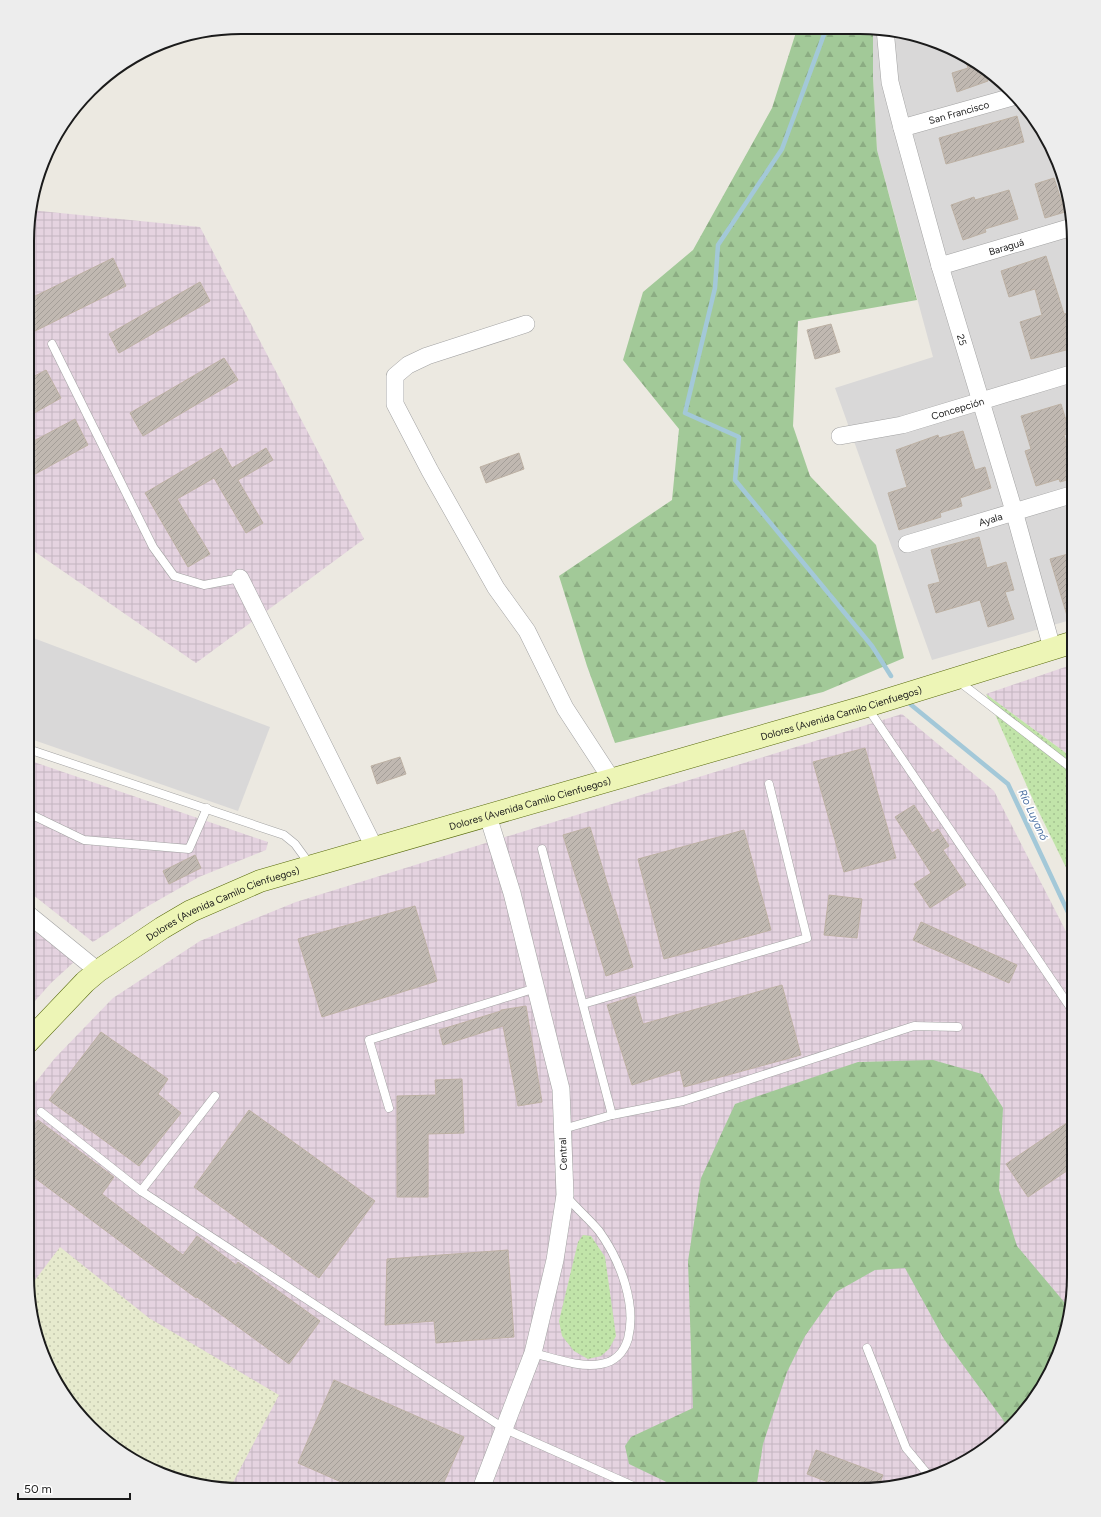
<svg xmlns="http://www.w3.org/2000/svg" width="1101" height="1517" viewBox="0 0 1101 1517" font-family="Figtree,sans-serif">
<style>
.residential{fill:#d9d8d8}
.industrial{fill:url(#industrial-grid)}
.farmland{fill:url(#farmland-dots)}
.grass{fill:url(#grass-dots)}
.forest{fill:url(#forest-firs)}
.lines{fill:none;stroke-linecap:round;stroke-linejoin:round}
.stream{stroke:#a3c8d8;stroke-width:4.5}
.building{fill:url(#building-hatch);stroke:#bdb1a4}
.lane-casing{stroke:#a2a2a2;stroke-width:9}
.street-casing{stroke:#a2a2a2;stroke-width:18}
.secondary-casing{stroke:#57690b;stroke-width:23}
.lane{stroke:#fff;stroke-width:8}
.street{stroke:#fff;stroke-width:17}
.secondary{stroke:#edf5b6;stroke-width:22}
.labels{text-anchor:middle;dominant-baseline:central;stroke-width:3.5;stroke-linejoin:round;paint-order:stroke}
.street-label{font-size:10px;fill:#1b1b1b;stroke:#fff}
.water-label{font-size:11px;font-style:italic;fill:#4e72a4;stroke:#fff}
.rim{fill:none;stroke:#1b1b1b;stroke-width:2}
</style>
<defs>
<pattern id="industrial-grid" width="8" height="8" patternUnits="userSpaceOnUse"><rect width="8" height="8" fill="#e5d3e0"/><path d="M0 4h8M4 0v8" fill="none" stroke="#c4b5c0"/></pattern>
<pattern id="farmland-dots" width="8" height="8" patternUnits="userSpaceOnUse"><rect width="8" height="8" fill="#e6eacd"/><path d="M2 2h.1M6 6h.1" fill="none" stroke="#c5c8af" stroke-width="1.8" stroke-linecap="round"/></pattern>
<pattern id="grass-dots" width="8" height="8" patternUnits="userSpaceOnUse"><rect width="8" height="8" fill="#c1e4a9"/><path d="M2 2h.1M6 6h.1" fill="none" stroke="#a5c391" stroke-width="1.8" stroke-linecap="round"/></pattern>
<pattern id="forest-firs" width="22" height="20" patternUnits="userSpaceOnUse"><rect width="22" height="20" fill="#a2c998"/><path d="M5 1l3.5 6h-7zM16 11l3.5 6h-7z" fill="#8bac82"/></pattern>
<pattern id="building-hatch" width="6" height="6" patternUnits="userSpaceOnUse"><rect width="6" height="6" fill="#c0b8b1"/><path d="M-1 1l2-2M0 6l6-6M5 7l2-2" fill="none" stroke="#a49e98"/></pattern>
</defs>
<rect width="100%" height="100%" fill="#ece9e1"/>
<g class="residential">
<polygon points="873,29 889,29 942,43 979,63 1021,100 1052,146 1067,186 1074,240 1074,619 932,660 835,388 933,357 877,150 873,78"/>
<polygon points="28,636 270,727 238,811 28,738"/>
</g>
<g class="industrial">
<polygon points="30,210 200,227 364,539 196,663 28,547"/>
<polygon points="1074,664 1074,759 986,694"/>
<polygon points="902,714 994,791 1074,947 1074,1291 1063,1345 1038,1395 1001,1437 955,1468 915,1483 861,1490 213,1488 159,1474 122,1454 80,1417 49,1371 34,1331 27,1277 27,1093 55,1058 113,998 200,941 296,902"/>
<polygon points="28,760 268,842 266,850 199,877 143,909 93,942 28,891"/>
<polygon points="28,926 74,962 51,983 27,1010"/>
</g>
<polygon class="farmland" points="60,1247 149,1318 279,1395 230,1488 213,1488 159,1474 122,1454 80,1417 49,1371 34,1331 29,1288"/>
<g class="grass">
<polygon points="986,694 1074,759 1074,884 1034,802"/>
<polygon points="583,1235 591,1236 605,1257 616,1336 609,1349 601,1356 588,1359 574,1351 562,1336 559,1321 578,1242"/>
</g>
<g class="forest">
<polygon points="797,29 873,29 873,78 877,150 917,300 798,321 793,426 810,476 876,545 904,658 823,692 615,743 587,666 559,576 672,500 679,429 623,360 643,292 693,250 772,108"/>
<polygon points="933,1060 982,1074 1003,1108 999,1190 1017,1246 1070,1309 1063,1345 1038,1395 1009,1428 944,1339 905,1268 875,1270 836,1292 805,1336 787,1372 763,1444 756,1490 681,1489 629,1464 625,1446 631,1437 693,1408 688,1261 701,1178 735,1104 858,1062"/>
</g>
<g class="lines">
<g class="stream">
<polyline points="826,29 782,149 718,245 715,288 685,413 739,437 735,480 872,646 891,676"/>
<polyline points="910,704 1008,784 1074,925"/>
</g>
</g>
<g class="building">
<polygon points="964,55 984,67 988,81 957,92 952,73 968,68"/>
<polygon points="1017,116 1024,142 946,164 939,138"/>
<polygon points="1054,178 1065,212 1045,218 1035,184"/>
<polygon points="1009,190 1018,219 985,229 986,232 963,240 951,205 974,197 975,200"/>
<polygon points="1046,256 1064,314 1074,311 1074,348 1031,359 1020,322 1042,315 1035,289 1009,297 1001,271"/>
<polygon points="113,258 126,286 29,334 29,299"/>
<polygon points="200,282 210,301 119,353 109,334"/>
<polygon points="831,324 840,352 815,359 807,330"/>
<polygon points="224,358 238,380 143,436 130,413"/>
<polygon points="46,370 61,398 29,416 29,379"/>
<polygon points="1061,404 1070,433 1064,435 1074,469 1074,478 1060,482 1059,479 1036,486 1025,451 1031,449 1021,416"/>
<polygon points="75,419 88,445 28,478 28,444"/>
<polygon points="963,431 975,470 985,467 991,488 960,498 962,506 940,513 941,517 899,530 888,493 907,487 896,450 938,435 939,438"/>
<polygon points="221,448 232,468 266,448 273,460 238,480 263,523 246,533 214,478 177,499 210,554 188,567 145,493"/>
<polygon points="519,453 524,469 486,483 480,467"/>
<polygon points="979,537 987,568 1006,562 1014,590 1005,592 1014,619 988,627 980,600 936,613 928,585 940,582 931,550"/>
<polygon points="1068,554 1074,572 1074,628 1071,629 1050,559"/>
<polygon points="865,748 896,858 844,872 813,762"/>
<polygon points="400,757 406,774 377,784 371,766"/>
<polygon points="914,805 932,833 938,829 949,846 943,850 966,885 930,908 914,884 931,873 895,817"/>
<polygon points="590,827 633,967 606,976 563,835"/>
<polygon points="744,830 771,930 664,959 638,859"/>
<polygon points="195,855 201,868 169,884 163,871"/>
<polygon points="829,895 862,899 857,938 824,935"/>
<polygon points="415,906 437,981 322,1017 298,939"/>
<polygon points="921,922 1017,965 1009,983 913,940"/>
<polygon points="782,985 801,1055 684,1087 680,1070 632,1085 607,1005 635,996 643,1024"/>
<polygon points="526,1006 542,1102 518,1106 503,1026 443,1045 439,1030 501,1011 501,1010"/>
<polygon points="101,1032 168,1079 158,1094 181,1113 139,1166 49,1100"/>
<polygon points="462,1079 464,1133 428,1134 428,1197 397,1197 397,1096 436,1095 435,1080"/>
<polygon points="249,1110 375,1201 319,1278 194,1187"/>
<polygon points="1074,1118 1074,1166 1028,1197 1006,1164"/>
<polygon points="38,1120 114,1177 102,1194 183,1255 197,1236 236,1265 238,1262 320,1321 289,1364 197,1297 196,1298 27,1172 27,1122 33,1126"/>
<polygon points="508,1250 514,1337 436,1343 434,1321 385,1325 387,1259"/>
<polygon points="334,1380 464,1437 441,1489 357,1489 298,1463"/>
<polygon points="816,1450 883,1475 878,1488 849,1490 807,1474"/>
</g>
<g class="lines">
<defs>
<g id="lane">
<polyline points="52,344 153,547 174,576 204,585 240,578"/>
<polyline points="957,680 1074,770"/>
<polyline points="867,707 1074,1013"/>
<polyline points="28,749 284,835 295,844 311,866"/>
<polyline points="28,813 84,840 189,849 207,808"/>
<polyline points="542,849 612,1115"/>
<polyline points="583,1004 807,938 769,784"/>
<polyline points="389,1108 369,1040 536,988"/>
<polyline points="41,1112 141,1191 505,1429 640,1489"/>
<polyline points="563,1129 612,1115 683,1101 914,1026 958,1027"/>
<polyline points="141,1191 215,1096"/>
<polyline points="867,1348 906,1448 930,1477"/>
<path d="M533 1353C554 1358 579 1368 601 1364 615 1362 624 1352 628 1339 637 1304 620 1260 599 1231 589 1219 576 1208 566 1196"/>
</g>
<g id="street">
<path id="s1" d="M885 29 890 82 902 128 940 266 1014 511 1052 648"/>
<path id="s2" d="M902 128 1016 96"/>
<path id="s3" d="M940 266 1072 227"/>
<polyline points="526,324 427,356 408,365 395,376 395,404 430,471 496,588 527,631 565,708 612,780"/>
<path id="s4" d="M840 436 902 425 1074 373"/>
<path id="s5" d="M907 544 1074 494"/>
<polyline points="240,578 374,847"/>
<polyline points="28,914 98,971"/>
<polyline points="481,1489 533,1353 555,1260 565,1195 561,1089 512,893 488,816"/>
</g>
<g id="secondary">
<path id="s6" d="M27 1043 85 982 98 971 162 928 191 911 260 881 867 706 1074 642"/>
</g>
</defs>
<use href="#lane" class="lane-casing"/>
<use href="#street" class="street-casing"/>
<use href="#secondary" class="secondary-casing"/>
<use href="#lane" class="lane"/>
<use href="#street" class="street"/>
<use href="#secondary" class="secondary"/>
</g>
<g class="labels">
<g class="street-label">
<text stroke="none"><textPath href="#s2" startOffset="59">San Francisco</textPath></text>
<text stroke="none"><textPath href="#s3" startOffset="69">Baraguá</textPath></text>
<text stroke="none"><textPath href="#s1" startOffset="321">25</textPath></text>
<text stroke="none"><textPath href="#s4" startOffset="121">Concepción</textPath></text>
<text stroke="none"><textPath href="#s5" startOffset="87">Ayala</textPath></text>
<text stroke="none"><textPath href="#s6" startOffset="892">Dolores (Avenida Camilo Cienfuegos)</textPath></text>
<text stroke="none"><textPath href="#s6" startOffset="568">Dolores (Avenida Camilo Cienfuegos)</textPath></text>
<text stroke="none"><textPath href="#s6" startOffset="244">Dolores (Avenida Camilo Cienfuegos)</textPath></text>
<text transform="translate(563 1154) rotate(-92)">Central</text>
</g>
<g class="water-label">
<text transform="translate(1033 815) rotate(65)">Río Luyanó</text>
</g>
</g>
<path d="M0 0H1101V1517H0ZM241 34H860A207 207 0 0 1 1067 241V1276A207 207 0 0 1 860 1483H241A207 207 0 0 1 34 1276V241A207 207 0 0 1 241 34Z" fill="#ededed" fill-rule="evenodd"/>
<path class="rim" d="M241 34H860A207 207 0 0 1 1067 241V1276A207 207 0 0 1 860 1483H241A207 207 0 0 1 34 1276V241A207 207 0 0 1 241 34Z"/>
<path d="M18 1493v6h112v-6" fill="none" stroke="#1b1b1b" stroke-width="2"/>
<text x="24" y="1493" font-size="12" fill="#1b1b1b" stroke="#ffffff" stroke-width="3" paint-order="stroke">50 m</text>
</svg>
